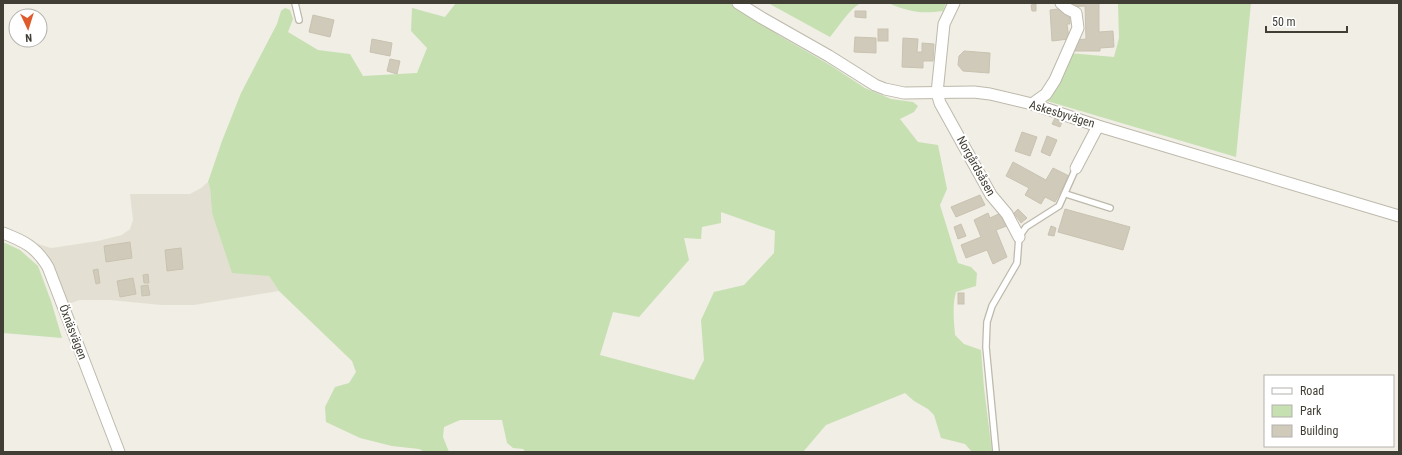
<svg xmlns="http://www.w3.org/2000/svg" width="1402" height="455" viewBox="0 0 1402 455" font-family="'Roboto Condensed',sans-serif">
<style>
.residential{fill:#e3e0d3}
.green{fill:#c6e0b2;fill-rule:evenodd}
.building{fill:#d0cabb;stroke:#cac2b0}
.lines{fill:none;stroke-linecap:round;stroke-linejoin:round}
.lane-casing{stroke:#bdb9ab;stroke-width:8}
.street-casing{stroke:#bdb9ab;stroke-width:13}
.lane{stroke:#fff;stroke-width:5.5}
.street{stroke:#fff;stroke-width:11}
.labels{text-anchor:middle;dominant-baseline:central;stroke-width:4;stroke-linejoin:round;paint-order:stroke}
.street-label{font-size:12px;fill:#413e35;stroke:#fff}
</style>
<rect width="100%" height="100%" fill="#f0eee5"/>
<polygon class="residential" points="208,182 210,188 212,213 269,276 279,291 194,305 161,305 110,300 80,300 68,304 55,274 38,244 51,248 98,241 122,235 130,229 133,220 130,194 190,194 201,188"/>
<g class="green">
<path d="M456 3H730L780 36 830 65 865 88 891 99 913 102 918 106 914 112 900 119 918 142 938 145 947 189 940 205 958 263 971 267 977 273 976 286 956 292C952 306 954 321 955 335L964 344 981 350 984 388 992 452H972L965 444 941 438 934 415 928 409 914 401 905 393 826 425 803 452H526L523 449 513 448 507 443 502 420H460L444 427 443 437 449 452H425L419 449 392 446 360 438 326 422 325 407 335 387 349 383 356 372 352 361 279 291 269 276 232 273 212 213 210 188 208 182 222 141 241 93 277 24 281 11 285 8 290 10 293 19 288 32 318 50 350 54 363 76 417 73 427 48 411 31 412 8 445 17ZM721 212 775 231 774 253 744 285 714 292 701 320 704 360 694 380 600 355 613 312 639 317 689 260 684 238 701 239 702 227 721 223Z"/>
<path d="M768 3H862C852 5 837 29 830 37Z"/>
<path d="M888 3H946L943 11C920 14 910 12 888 3Z"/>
<polygon points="1118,3 1251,3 1236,157 1047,101 1069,53 1114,57 1119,38"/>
<polygon points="3,242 20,250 38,266 51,301 62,338 3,333"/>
</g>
<g class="building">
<polygon points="1067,3 1099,3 1099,32 1113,31 1114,47 1100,48 1100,51 1075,51 1075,40 1086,39 1085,6 1067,7"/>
<polygon points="1036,4 1036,11 1032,11 1031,5"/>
<polygon points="1066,8 1067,16 1070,15 1070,24 1067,24 1069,39 1052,41 1050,10"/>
<polygon points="855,11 866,11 866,18 855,17"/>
<polygon points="313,15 334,20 330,37 309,32"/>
<rect x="878" y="29" width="10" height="12"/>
<polygon points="855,37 876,38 876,53 854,52"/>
<polygon points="903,38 918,39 917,52 922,52 922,43 934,44 933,61 923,61 923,68 902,67"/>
<polygon points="372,39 392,43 390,56 370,52"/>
<polygon points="964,51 990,53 989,73 963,71 958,65 959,56"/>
<polygon points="390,59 400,61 397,74 387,71"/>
<polygon points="1055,118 1062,122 1060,127 1052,124"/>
<polygon points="1022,132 1037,137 1030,156 1015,151"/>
<polygon points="1047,136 1057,140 1050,156 1041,152"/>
<polygon points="1013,162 1046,180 1053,168 1069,176 1055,202 1045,197 1041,204 1025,195 1029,188 1006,176"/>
<polygon points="980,195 985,205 956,217 951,207"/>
<polygon points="1018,209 1027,218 1021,223 1014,213"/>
<polygon points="1065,209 1130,227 1123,250 1058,232"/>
<polygon points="1003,212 1009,225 996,230 1007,257 993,264 987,250 966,258 961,245 981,237 974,220 988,213 990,218"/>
<polygon points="961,224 966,236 958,239 954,227"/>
<polygon points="1051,226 1056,228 1054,236 1048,235"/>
<polygon points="130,242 132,258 106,262 104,246"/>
<polygon points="181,248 183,269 167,271 165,250"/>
<polygon points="98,269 100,283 96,284 93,270"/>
<polygon points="148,274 149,283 144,283 143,275"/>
<polygon points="133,278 136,294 120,297 117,281"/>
<polygon points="148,285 150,295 142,296 141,286"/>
<rect x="958" y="293" width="6" height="11"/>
</g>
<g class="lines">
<defs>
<g id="lane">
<polyline points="295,3 299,20"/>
<polyline points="1066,194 1110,208"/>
<polyline points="996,452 986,347 987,322 992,306 1017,263 1019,237 1026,227 1059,206 1076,168"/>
</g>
<g id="street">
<polyline points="738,3 762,18 829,56 875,85 885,89 904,93 974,92 990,94 1032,104 1098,126 1399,216"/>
<polyline points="954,3 944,24 937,93 940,103 991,195 1007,214 1019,237"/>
<polyline points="1032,104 1046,94 1055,80 1078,28 1076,13 1068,9 1061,3"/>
<polyline points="1076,168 1098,126"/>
<path d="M3 233C24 241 36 247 48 267L119 452"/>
</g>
</defs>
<use href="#lane" class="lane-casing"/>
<use href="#street" class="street-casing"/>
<use href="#lane" class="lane"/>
<use href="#street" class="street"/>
</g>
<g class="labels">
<g class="street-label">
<text transform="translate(1062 114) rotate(17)">Askesbyvägen</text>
<text transform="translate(976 166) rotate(61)">Norgårdsåsen</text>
<text transform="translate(73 332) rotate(69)">Öxnäsvägen</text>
</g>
</g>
<rect width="1402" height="455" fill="none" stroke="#413e35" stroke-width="8"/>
<rect x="1264" y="375" width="130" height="72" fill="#ffffff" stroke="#b3b2ae"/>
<rect x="1272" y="388" width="20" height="6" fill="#ffffff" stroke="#b3b2ae"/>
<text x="1300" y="395" font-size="12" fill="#413e35">Road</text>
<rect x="1272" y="405" width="20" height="12" fill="#c6e0b2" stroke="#b3b2ae"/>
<text x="1300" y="415" font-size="12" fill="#413e35">Park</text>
<rect x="1272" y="425" width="20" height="12" fill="#d0cabb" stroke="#b3b2ae"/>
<text x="1300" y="435" font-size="12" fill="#413e35">Building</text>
<g transform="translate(28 28) rotate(176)"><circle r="19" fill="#ffffff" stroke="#b3b2ae"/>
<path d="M0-3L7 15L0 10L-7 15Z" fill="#df5b2c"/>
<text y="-6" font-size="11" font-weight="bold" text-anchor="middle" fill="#413e35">N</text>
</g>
<path d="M1266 26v6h81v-6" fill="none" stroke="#413e35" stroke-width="2"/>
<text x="1272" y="26" font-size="12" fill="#413e35" stroke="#ffffff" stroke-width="3" paint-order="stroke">50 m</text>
</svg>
